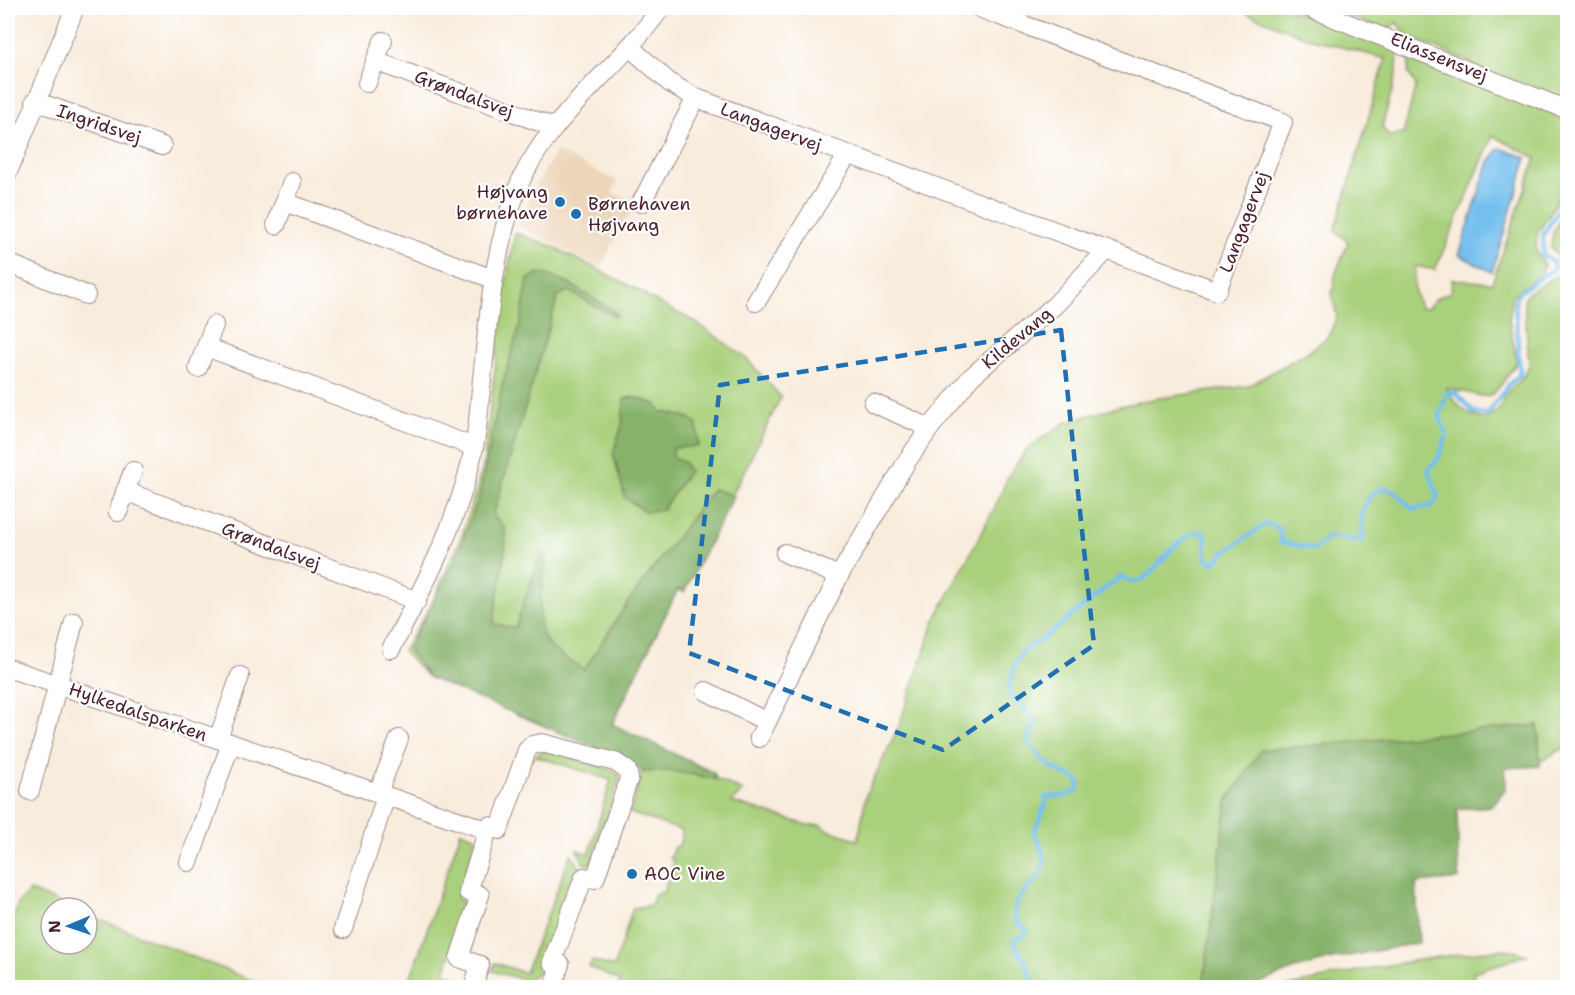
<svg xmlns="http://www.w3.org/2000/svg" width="1575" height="995" viewBox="0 0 1575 995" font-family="'Shantell Sans',sans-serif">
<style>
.built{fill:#edd7bb}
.green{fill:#a9d07b;stroke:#7a7853;stroke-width:1.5;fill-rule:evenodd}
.forest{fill:#86b26b;stroke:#68684b;stroke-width:1.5}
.water{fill:#75bfee;stroke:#606f8c;stroke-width:1.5}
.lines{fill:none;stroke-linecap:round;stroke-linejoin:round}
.stream{stroke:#75bfee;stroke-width:4.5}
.minor-casing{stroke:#a18684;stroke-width:20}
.minor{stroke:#fff;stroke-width:18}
.marked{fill:none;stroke:#1f6fb2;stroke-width:4.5;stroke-dasharray:12 8;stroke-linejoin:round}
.poi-dot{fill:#1f6fb2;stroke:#fff;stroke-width:2}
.labels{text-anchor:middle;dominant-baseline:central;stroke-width:4.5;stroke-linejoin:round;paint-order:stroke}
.street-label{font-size:18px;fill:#4a1f2b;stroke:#fff}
.poi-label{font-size:18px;fill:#4a1f2b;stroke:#fff;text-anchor:start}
</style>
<rect width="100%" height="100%" fill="#fff"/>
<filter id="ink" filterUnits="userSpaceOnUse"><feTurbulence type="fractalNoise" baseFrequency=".0167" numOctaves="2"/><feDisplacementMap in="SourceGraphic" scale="12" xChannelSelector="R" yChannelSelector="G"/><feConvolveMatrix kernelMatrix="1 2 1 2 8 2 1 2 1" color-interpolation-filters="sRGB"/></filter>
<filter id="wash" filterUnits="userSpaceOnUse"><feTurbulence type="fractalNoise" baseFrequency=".008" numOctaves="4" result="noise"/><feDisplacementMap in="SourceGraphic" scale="24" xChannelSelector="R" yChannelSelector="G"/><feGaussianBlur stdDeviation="1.35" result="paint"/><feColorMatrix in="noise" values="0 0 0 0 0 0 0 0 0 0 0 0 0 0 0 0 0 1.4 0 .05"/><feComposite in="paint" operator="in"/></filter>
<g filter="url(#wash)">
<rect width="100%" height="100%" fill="#f8ecdc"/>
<polygon class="built" points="556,151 617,181 612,193 635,202 600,268 519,226 533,191"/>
<g class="green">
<path d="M1234 8H1284L1398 48 1397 72 1382 127 1389 136 1403 134 1416 85 1408 72 1410 55 1464 79 1472 63 1407 36 1397 22 1389 29 1381 28 1325 8H1567V175L1554 207 1537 234 1536 250 1545 265 1541 274 1512 296 1509 320 1517 362C1485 407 1497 398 1447 388 1455 404 1467 417 1486 419L1501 407C1502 388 1526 382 1529 365L1524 300 1528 293 1561 273 1558 257 1551 247 1553 233 1567 203V747L1540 761 1538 726 1227 801 1203 987H618L620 981 589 967 592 961 614 967 633 908 651 905 655 894 664 892 674 861 670 859 674 847 679 846 683 831 630 813 642 772 632 763 428 677 403 651 431 605 462 535 483 467 505 286 515 233 549 245 646 294 645 296 695 322 745 357 781 397 684 592 678 589 612 725 714 773 716 779 743 791 731 802 807 825H820C831 834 846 833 858 841L866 795 899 726 935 620 998 501 1008 476 1028 448 1065 423 1120 406 1159 398 1248 386 1308 352 1329 336 1337 316 1332 296 1335 275 1348 242 1335 230 1386 59 1308 38ZM1493 136 1536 158 1492 283 1452 279 1451 292 1438 297 1427 308H1420L1414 289 1415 266 1435 270Z"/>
<polygon points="545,749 614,771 620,776 591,864 584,864 577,850 589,854 611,780 535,756"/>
<polygon points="461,831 477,837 457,899 465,903 445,973 464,980 459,985 461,987 466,983 469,987 407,988"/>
<polygon points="571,854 580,867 545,969 526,980 492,971 495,963 525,973"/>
<polygon points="30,891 72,908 51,908 51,944 87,944 87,914 268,987 8,987 8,952 13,939 12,922 19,902"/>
<path d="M1506 949 1527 955 1473 972 1476 987H1286C1359 969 1431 956 1506 949Z"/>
</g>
<g class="forest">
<path d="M539 273 563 280 617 313 615 317 568 291 558 296 493 516C498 520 504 525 505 530 509 549 495 600 494 624L515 628 542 551 547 558C543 580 532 627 549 645 558 655 573 662 584 670L628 602 713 489 734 496 684 592 678 589 612 724 714 773 716 779 671 771 642 772 632 763 428 677 408 649 454 563 479 497 502 386 521 320 528 279Z"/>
<polygon points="633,397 656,404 660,411 690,418 697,425 699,446 673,448 673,457 684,462 689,471 663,509 646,512 625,498 613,453 622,425 624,399"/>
<polygon points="1538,725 1540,766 1505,768 1506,788 1492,806 1457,809 1459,879 1416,883 1419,943 1332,959 1295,969 1250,987 1203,987 1227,801 1261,750"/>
</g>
<polygon class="water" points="1500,148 1527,158 1492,272 1459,255 1489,161"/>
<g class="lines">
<path class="stream" d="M1036 988C1031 980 1030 973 1027 965 1024 955 1015 952 1014 940L1026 934 1027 930 1016 922C1006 880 1067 890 1034 833L1046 804 1045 797 1065 796 1077 791 1079 783 1077 779C1057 772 1034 759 1028 738L1036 725V720L1008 693 1015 664 1024 650 1041 640 1120 577 1135 582 1140 581C1162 568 1175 533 1203 532L1206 539 1205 557 1213 563 1229 549 1266 524H1271L1280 530 1281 542 1315 549 1329 536 1360 541 1363 538C1359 519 1362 497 1382 488L1394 491 1413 509 1432 506 1438 496 1428 470 1438 459 1447 434 1439 417 1447 393H1456L1473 412 1487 415 1508 385 1520 375 1515 300 1519 293 1555 268 1553 262 1543 255V235L1563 202 1568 160"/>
</g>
</g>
<g filter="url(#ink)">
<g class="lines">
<defs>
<g id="minor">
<polyline points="1309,8 1568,110"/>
<polyline points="631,48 670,83 696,98 1217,291 1283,122 979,8"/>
<polyline points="375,61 553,127"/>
<polyline points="367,83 383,41"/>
<polyline points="35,101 162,146"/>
<polyline points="8,172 75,8"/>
<polyline points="285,202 493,279"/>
<polyline points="641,203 696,98"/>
<polyline points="276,225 292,182"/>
<polyline points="8,263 86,295"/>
<polyline points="756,302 847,156"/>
<polyline points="206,347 474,447"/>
<polyline points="198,368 214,325"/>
<polyline points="873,403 930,428"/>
<polyline points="125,491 417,601"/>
<polyline points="118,512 133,471"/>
<polyline points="785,553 839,576"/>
<path d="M391 649C425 585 459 520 474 448 478 429 479 408 481 389 488 323 492 256 516 192 545 117 616 72 661 8"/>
<polyline points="8,668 487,830"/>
<polyline points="706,691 767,722"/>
<polyline points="759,738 839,576 907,461 930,428 971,377 1055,305 1107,250"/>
<polyline points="218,739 240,676"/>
<polyline points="30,791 74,622"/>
<polyline points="378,793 399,739"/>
<polyline points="189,862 231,743"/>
<polyline points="343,929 386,796"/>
<polyline points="473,988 480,965 459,958 480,895 468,892 489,826 499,830 527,750 532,745 542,743 615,762 627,770 629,778 595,879 584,877 552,962 560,964 553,988"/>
</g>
</defs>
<use href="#minor" class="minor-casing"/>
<use href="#minor" class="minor"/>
</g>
</g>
<path class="marked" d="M1061 330 1094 645 943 750 689 653 720 385Z"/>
<g class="poi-dot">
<circle cx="560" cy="202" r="6"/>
<circle cx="576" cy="214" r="6"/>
<circle cx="632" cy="874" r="6"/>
</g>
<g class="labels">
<g class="street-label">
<text transform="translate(1439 57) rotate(22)">Eliassensvej</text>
<text transform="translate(464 94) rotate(21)">Grøndalsvej</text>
<text transform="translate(99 124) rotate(19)">Ingridsvej</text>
<text transform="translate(771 127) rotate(21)">Langagervej</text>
<text transform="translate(1244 222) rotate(-69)">Langagervej</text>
<text transform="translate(1017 338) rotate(-40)">Kildevang</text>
<text transform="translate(271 546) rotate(21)">Grøndalsvej</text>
<text transform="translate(138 712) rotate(19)">Hylkedalsparken</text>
</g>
<g class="poi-label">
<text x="548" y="192" text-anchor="end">Højvang<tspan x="548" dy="21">børnehave</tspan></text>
<text x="588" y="204">Børnehaven<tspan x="588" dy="21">Højvang</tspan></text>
<text x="644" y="874">AOC Vine</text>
</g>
</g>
<rect width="1575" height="995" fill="none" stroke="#fff" stroke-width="30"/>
<g transform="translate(69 926) rotate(268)"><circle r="28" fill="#ffffff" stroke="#b7a5aa" stroke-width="1.5"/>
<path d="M0-4.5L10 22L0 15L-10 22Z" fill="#1f6fb2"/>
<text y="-9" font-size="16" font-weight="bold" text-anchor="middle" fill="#4a1f2b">N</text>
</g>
</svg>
